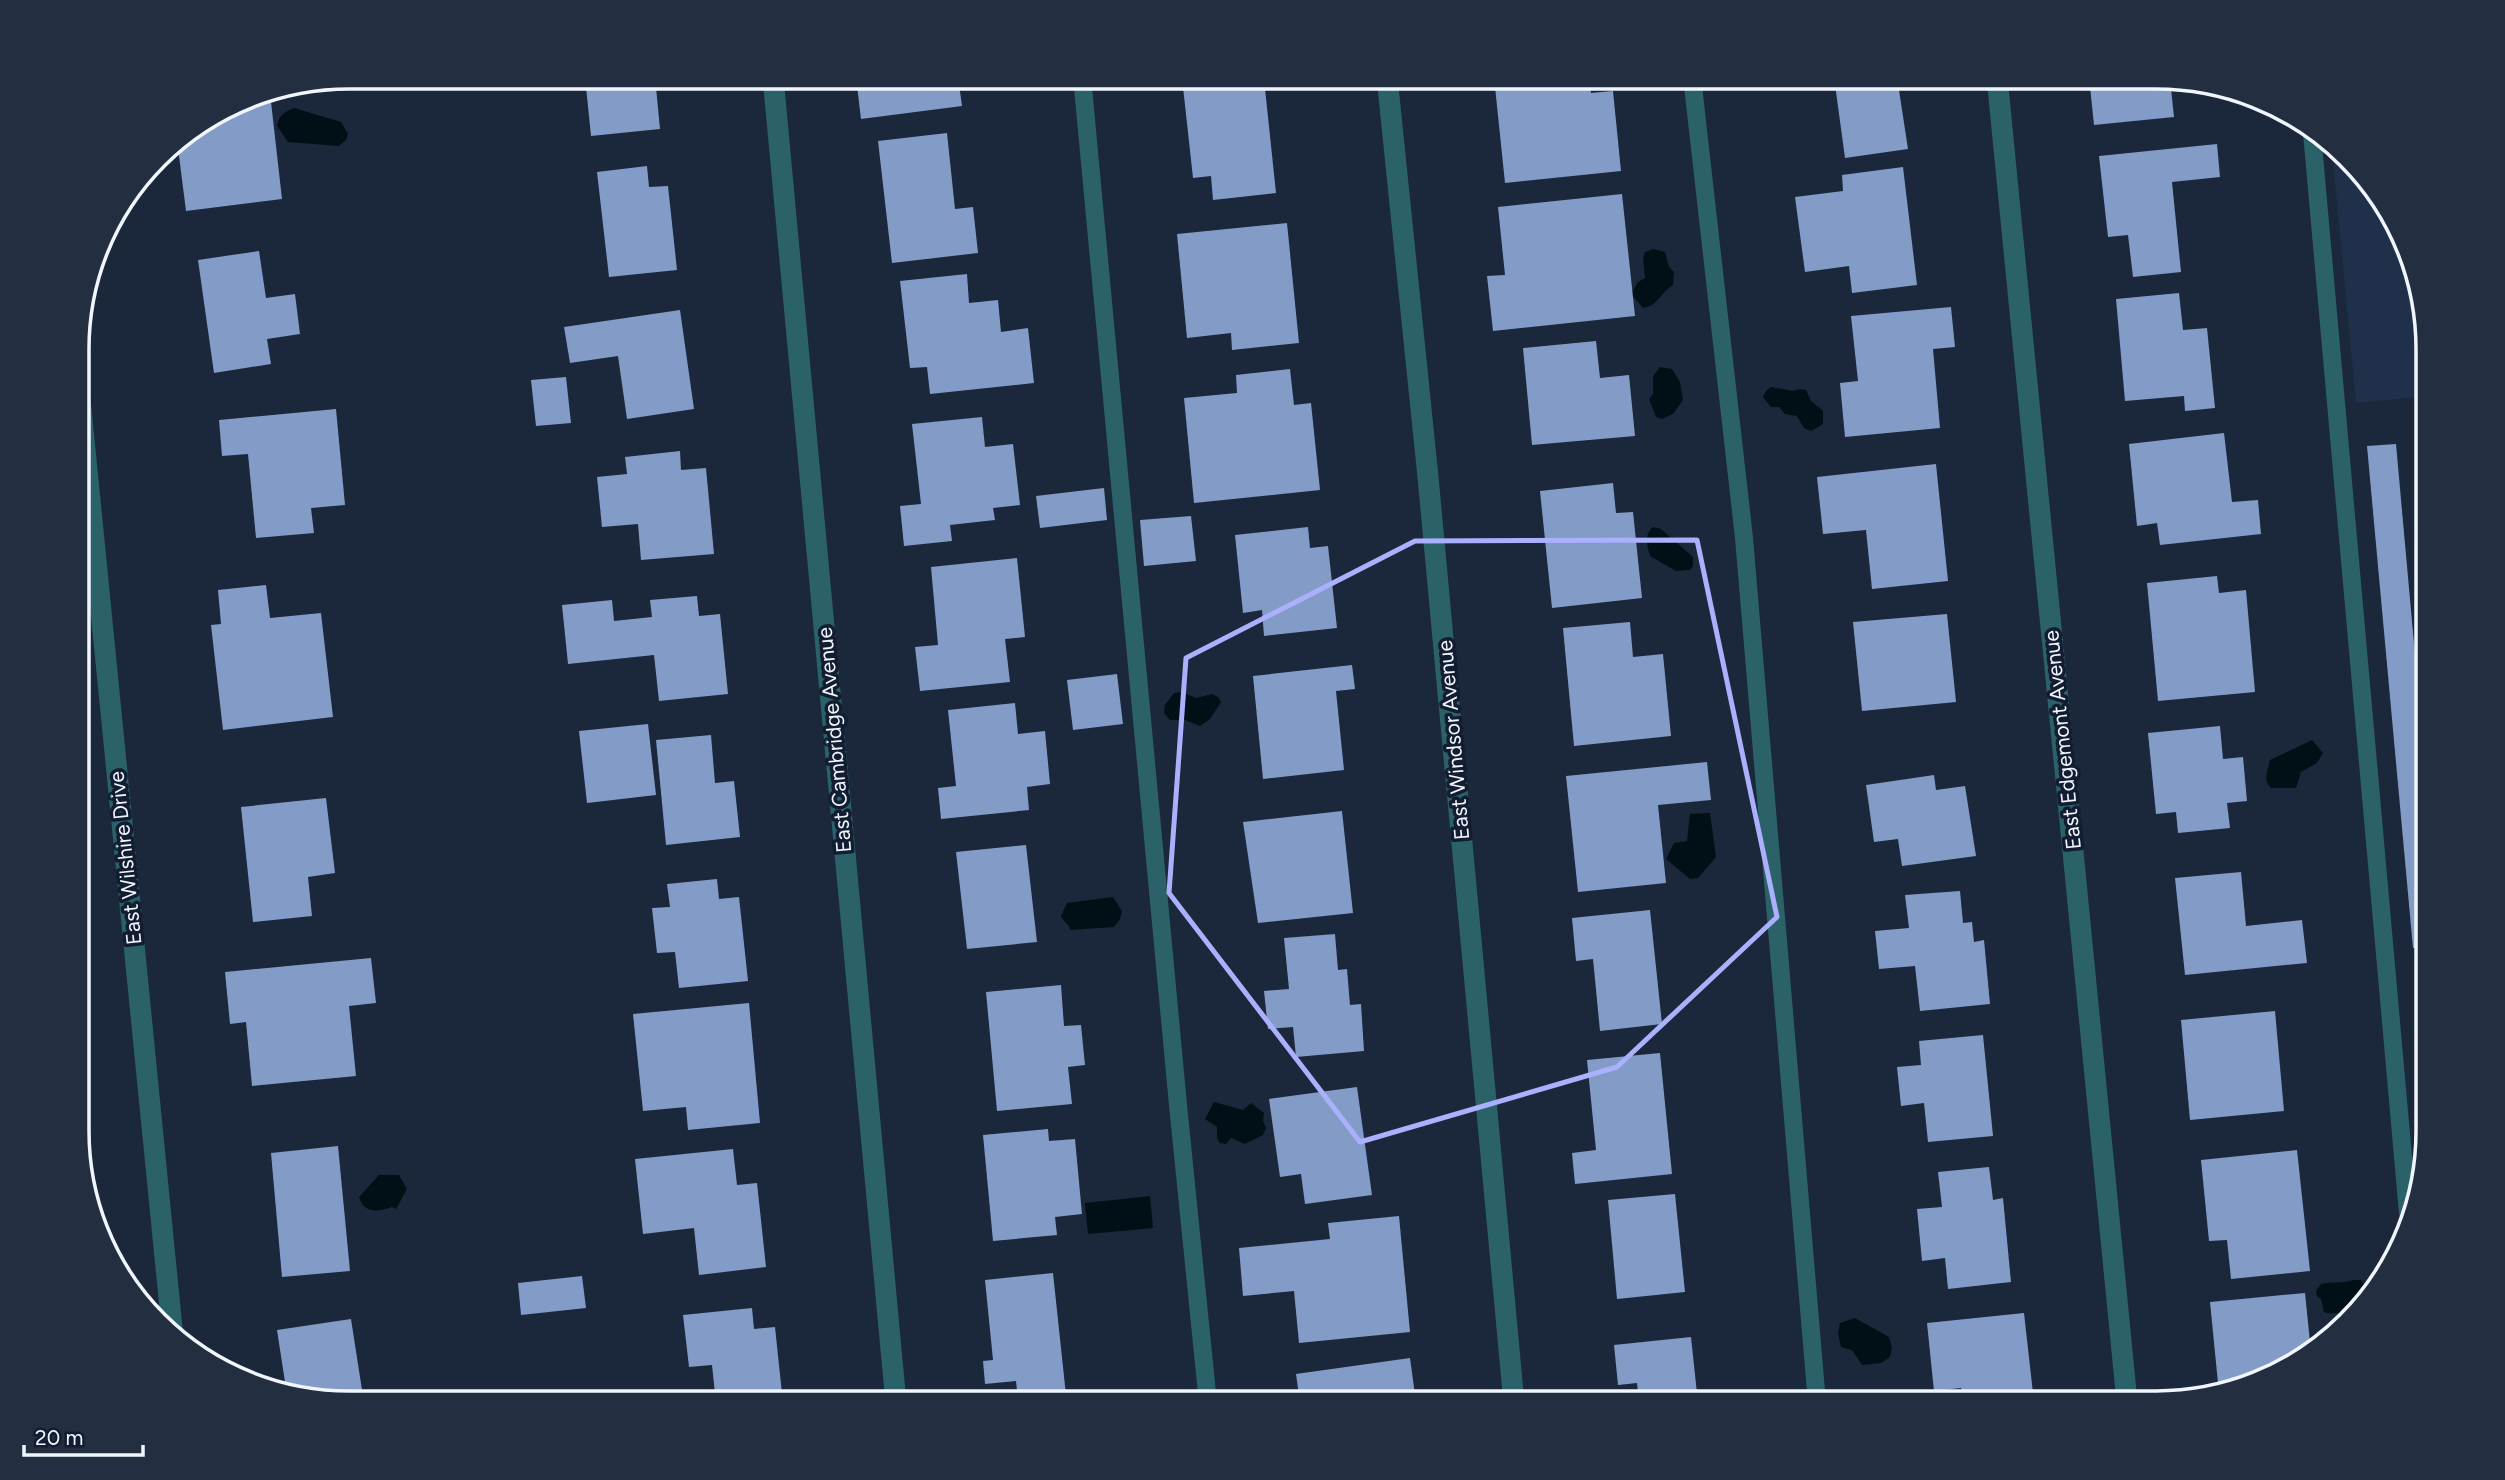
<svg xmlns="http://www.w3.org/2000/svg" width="2505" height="1480" viewBox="0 0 2505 1480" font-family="Figtree,sans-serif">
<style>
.built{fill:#21304a}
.water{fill:#011016}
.building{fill:#829cc7}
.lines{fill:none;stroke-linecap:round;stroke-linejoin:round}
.service{stroke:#2b6269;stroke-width:18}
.minor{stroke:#2b6269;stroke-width:21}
.marked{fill:none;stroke:#aab0fb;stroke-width:5;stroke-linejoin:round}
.labels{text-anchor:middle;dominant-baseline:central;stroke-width:7;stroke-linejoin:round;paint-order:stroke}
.street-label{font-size:21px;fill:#f0f5fe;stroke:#121d31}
.rim{fill:none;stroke:#f0f5fe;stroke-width:3.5}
</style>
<rect width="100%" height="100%" fill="#1b273b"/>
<polygon class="built" points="2332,151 2382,198 2414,262 2427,331 2427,396 2356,403"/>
<g class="water">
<path d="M294 108 341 122 348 134 346 140 339 146 288 142 277 126C279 115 284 112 294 108Z"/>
<path d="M1653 249 1665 252 1669 267 1674 272 1673 285C1660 293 1658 306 1643 308L1631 294 1638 282 1645 278 1643 258 1645 252Z"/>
<polygon points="1660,367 1672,369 1680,382 1683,400 1673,414 1662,419 1656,417 1649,399 1653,394 1653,376"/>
<polygon points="1771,387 1793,391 1800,389 1806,390 1811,401 1823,411 1823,424 1811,431 1804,428 1797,416 1785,414 1779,407 1771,407 1763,397 1766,391"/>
<path d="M1653 527 1661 529 1693 557V566L1690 570 1676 571 1650 556C1647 546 1644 534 1653 527Z"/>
<polygon points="1182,692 1196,698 1212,694 1218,697 1221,702 1210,719 1200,726 1185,720 1170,720 1164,713 1165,705 1174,693"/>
<path d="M2312 740 2323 753 2317 763 2301 772 2296 788H2271C2262 778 2268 772 2270 760Z"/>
<polygon points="1710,813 1716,857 1698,878 1690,879 1666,859 1674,843 1687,841 1690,814"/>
<path d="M1113 897 1122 911 1120 919 1114 927 1070 930C1070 924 1063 922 1061 916L1067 903Z"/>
<polygon points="1214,1102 1243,1110 1251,1103 1264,1113 1263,1121 1266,1128 1263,1135 1245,1144 1231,1138 1226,1144 1220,1143 1217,1138 1217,1127 1205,1119"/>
<path d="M379 1175H399L407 1189 396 1209 392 1207C377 1212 365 1214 359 1197Z"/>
<polygon points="1150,1196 1153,1228 1088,1234 1085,1203"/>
<path d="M2353 1280H2361L2371 1294 2357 1312C2345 1310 2334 1316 2324 1312L2321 1299 2317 1296 2316 1291 2321 1284C2332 1281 2342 1284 2353 1280Z"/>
<polygon points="1855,1318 1889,1337 1892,1347 1890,1357 1881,1363 1862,1365 1852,1350 1841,1347 1838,1333 1840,1323"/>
</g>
<g class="building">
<polygon points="585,77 655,77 660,129 591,136"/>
<polygon points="856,77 958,77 962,106 861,119"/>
<polygon points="1494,77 1589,77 1591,93 1613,91 1621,171 1505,183"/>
<polygon points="1834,77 1897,77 1908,149 1845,158"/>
<polygon points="2089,77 2170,79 2174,117 2094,125"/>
<polygon points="1264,79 1276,193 1213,200 1211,176 1193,178 1183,87"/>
<polygon points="270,93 282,199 186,211 177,140 246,98"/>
<polygon points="947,133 955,209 973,207 978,253 892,263 878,141"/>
<polygon points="2217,144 2220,177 2172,182 2181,272 2133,277 2128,235 2108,237 2099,156"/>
<polygon points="647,166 649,187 668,186 677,270 609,277 597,172"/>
<polygon points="1903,167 1917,285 1852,293 1849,266 1805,272 1795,197 1843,191 1842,175"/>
<polygon points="1622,194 1635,316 1493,331 1487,276 1505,275 1498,207"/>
<polygon points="1287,223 1299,343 1232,350 1231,333 1187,338 1177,234"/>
<polygon points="259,251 266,298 295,294 300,334 267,339 271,364 214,373 198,260"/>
<polygon points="967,274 969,303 998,300 1001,332 1028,328 1034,383 930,394 927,367 910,368 900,281"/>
<polygon points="2179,293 2183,330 2207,328 2215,408 2185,411 2184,396 2125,401 2116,299"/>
<polygon points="1951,307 1955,347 1933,349 1940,428 1845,437 1840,383 1858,381 1851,316"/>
<polygon points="680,310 694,409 627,419 618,356 570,363 564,327"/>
<polygon points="1596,341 1600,378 1629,375 1635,436 1532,445 1523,348"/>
<polygon points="1290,369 1294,405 1311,403 1320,490 1194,503 1184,398 1237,393 1236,375"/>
<polygon points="566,377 571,423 536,426 531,380"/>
<polygon points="336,409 345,505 311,508 314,533 256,538 248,454 222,456 219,420"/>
<polygon points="982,417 985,447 1013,444 1020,505 993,508 995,520 950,525 952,541 904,546 900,506 921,504 912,424"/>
<polygon points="2224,433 2232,502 2258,500 2261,534 2160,545 2157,523 2137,526 2129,444"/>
<polygon points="2396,444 2427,788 2427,946 2413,948 2367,446"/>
<polygon points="680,451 681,470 706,468 714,554 641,560 638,524 602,527 597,477 627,474 625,457"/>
<polygon points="1936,464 1948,581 1872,589 1866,530 1823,534 1817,477"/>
<polygon points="1613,483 1616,513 1633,512 1642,598 1552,608 1540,491"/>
<polygon points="1104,488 1107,520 1040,528 1036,496"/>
<polygon points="1191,516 1196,561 1144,566 1140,520"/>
<polygon points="1308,527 1310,548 1328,546 1337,628 1264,636 1262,610 1243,613 1235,535"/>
<polygon points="1017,558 1025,637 1005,639 1010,682 920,691 915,647 938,645 931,567"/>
<polygon points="2217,576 2219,593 2246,590 2255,692 2158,701 2147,583"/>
<polygon points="266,585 270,618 321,613 333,717 223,730 211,625 221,624 218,590"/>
<polygon points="697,596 699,616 720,614 728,694 659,701 654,655 568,664 562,605 612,600 614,621 652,617 650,600"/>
<polygon points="1947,614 1956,702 1862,711 1853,622"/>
<polygon points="1630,622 1633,657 1663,654 1671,736 1574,746 1563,628"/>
<polygon points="1352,665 1355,689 1336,691 1344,770 1263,779 1253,676"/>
<polygon points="1117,674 1123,724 1073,730 1067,680"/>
<polygon points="1015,703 1018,734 1045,731 1050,784 1027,787 1029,810 941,819 938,788 956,786 948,710"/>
<polygon points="648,724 656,795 587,803 579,731"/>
<polygon points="2220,726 2223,759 2243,757 2247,801 2227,803 2230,828 2178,833 2176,812 2156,814 2148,733"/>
<polygon points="711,735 715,783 734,781 740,837 666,845 656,740"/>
<polygon points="1707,762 1711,800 1658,805 1666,883 1578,892 1566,776"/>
<polygon points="1934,775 1936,790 1965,786 1976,856 1902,866 1898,839 1874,842 1866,785"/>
<polygon points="326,798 335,873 308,877 312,916 253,922 241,807"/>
<polygon points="1342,811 1353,913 1258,923 1243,822"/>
<polygon points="1026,845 1037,942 967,949 956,852"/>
<polygon points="2241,872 2246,926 2302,920 2307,963 2185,975 2175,878"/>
<polygon points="717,879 719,899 739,897 748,981 679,988 675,952 657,953 652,908 670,907 667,884"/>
<polygon points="1960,891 1963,923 1972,922 1974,942 1984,940 1990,1004 1920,1011 1915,966 1879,969 1875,931 1909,928 1905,895"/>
<polygon points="1650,910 1662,1024 1600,1031 1593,959 1576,961 1572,918"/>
<polygon points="1335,934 1338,970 1347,969 1350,1005 1361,1004 1364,1051 1296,1057 1293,1027 1268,1029 1264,991 1289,989 1284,938"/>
<polygon points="371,958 376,1003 349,1006 356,1076 252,1086 246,1022 230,1024 225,972"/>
<polygon points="1061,985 1064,1026 1081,1025 1085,1065 1068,1067 1072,1104 997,1111 986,992"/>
<polygon points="749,1003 760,1123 688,1130 686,1107 643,1111 633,1014"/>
<polygon points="2275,1011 2284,1111 2190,1120 2181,1020"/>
<polygon points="1983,1035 1993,1136 1928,1142 1924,1103 1901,1106 1897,1067 1921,1065 1919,1041"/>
<polygon points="1660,1053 1672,1174 1575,1184 1572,1153 1596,1150 1587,1060"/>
<polygon points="1357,1087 1372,1195 1305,1204 1301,1174 1280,1177 1269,1099"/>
<polygon points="1048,1129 1049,1141 1075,1139 1082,1214 1055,1217 1057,1235 993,1241 983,1135"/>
<polygon points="338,1146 350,1271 282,1277 271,1153"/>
<polygon points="733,1149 737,1185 757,1183 766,1267 699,1275 694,1228 643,1234 635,1159"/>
<polygon points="2297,1150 2310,1271 2231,1279 2227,1240 2209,1241 2201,1160"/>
<polygon points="1989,1167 1993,1200 2003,1198 2011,1282 1948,1289 1945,1258 1922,1261 1917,1209 1942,1207 1938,1172"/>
<polygon points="1675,1194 1685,1292 1617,1299 1608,1200"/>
<polygon points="1399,1216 1410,1332 1299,1343 1294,1291 1243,1296 1239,1248 1330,1239 1328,1223"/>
<polygon points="1053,1273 1066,1395 1018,1400 1016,1381 985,1384 983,1361 993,1360 985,1280"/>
<polygon points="582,1276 586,1308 521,1315 518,1283"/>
<polygon points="2305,1293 2311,1352 2292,1366 2236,1383 2218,1383 2210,1302"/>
<polygon points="752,1308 754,1329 775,1327 783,1403 716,1403 712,1365 689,1367 683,1315"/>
<polygon points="2024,1313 2034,1402 1962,1403 1961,1388 1934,1391 1927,1323"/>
<polygon points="351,1319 362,1390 309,1398 287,1395 277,1330"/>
<polygon points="1691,1337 1698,1403 1639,1403 1637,1383 1618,1385 1614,1345"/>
<polygon points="1410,1358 1416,1402 1300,1403 1296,1374"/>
</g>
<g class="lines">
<g class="service">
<polyline points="1082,77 1178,1105 1208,1403"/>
<polyline points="1692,77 1744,538 1817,1403"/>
<polyline points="2312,133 2408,1213"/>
</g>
<g class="minor">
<polyline points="773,77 896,1403"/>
<polyline points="1387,77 1428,477 1514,1403"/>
<polyline points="1997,77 2127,1402"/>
<polyline points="79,389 172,1328"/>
</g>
</g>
<path class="marked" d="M1697 540 1777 917 1617 1067 1360 1142 1169 893 1186 658 1415 541Z"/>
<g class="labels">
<g class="street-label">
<text transform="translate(834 740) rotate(-95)">East Cambridge Avenue</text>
<text transform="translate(1453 740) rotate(-95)">East Windsor Avenue</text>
<text transform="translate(2062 740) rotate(-96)">East Edgemont Avenue</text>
<text transform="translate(125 858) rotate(-96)">East Wilshire Drive</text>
</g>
</g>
<path d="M0 0H2505V1480H0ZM349 89H2156A260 260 0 0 1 2416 349V1131A260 260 0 0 1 2156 1391H349A260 260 0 0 1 89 1131V349A260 260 0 0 1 349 89Z" fill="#242e41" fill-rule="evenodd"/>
<path class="rim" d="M349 89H2156A260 260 0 0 1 2416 349V1131A260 260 0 0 1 2156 1391H349A260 260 0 0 1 89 1131V349A260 260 0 0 1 349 89Z"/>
<path d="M24 1445v10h119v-10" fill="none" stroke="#f0f5fe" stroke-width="3.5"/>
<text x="35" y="1445" font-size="21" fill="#f0f5fe" stroke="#121d31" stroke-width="5" paint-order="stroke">20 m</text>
</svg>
